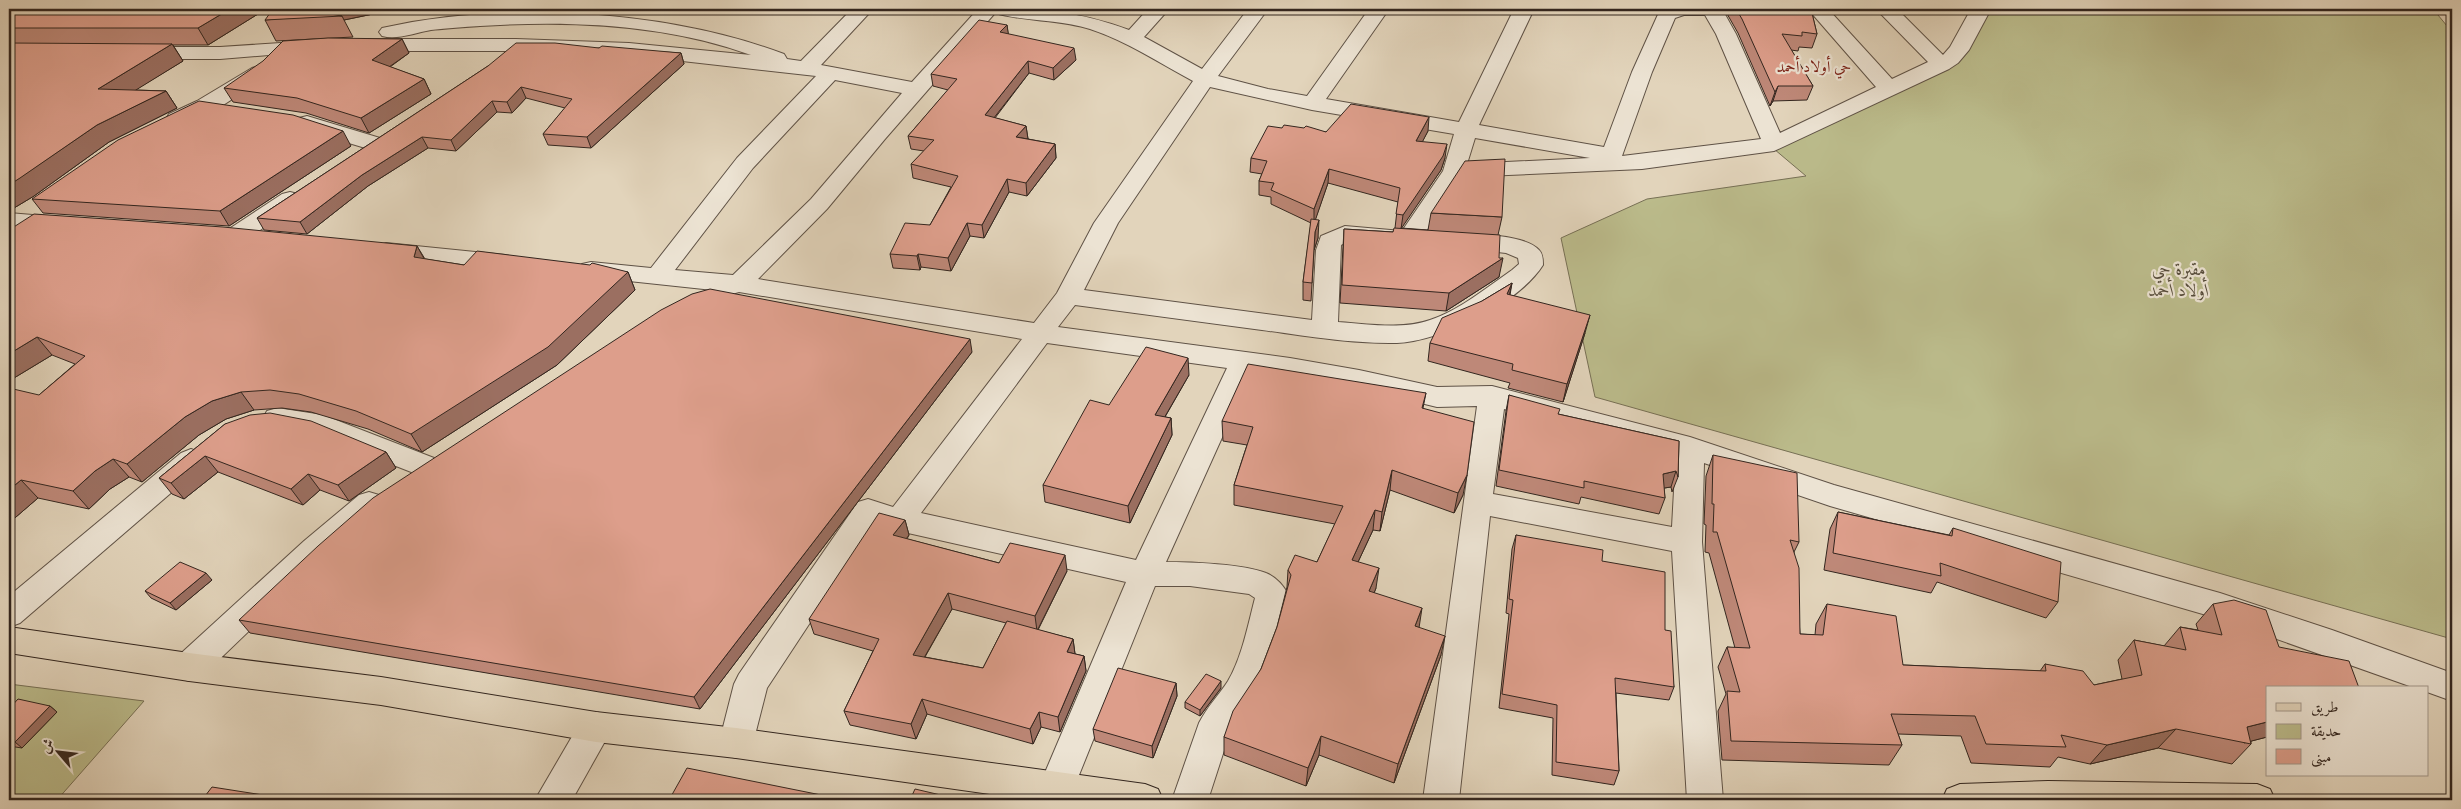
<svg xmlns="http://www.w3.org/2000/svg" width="2461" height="809" viewBox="0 0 2461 809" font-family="'IM FELL DW Pica',Amiri,serif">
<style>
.green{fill:#bbbb8b;stroke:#777055}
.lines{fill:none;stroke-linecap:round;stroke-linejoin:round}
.minor-casing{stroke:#5f5246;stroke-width:2}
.major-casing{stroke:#33261f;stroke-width:2}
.minor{fill:#ece3d3;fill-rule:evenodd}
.major{fill:#e2d4bb;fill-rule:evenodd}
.wall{fill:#be8878;stroke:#33261f;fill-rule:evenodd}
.shaded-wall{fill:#9b6f61;stroke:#33261f}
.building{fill:#dd9e8b;stroke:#33261f}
.labels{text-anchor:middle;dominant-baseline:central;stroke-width:4.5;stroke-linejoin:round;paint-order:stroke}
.far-neighbourhood-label{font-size:16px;fill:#7a1f14;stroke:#ece3d3}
.park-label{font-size:18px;font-style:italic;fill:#554b3a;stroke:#ece3d3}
</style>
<rect width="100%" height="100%" fill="#e2d4bb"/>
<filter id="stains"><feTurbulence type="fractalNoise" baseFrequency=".004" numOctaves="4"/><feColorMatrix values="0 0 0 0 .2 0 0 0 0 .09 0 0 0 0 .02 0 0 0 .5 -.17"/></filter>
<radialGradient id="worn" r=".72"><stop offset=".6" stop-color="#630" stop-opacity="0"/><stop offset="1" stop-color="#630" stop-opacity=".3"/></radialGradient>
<g class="green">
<polygon points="1986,9 2433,9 2452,32 2452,639 1595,397 1561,238 1647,199 1806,176 1774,149 1959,61"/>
<polygon points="9,684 144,701 57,800 9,800"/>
</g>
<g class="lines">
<defs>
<g id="minor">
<path d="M852 9H873L821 65 912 82 978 9C1036 9 1073 9 1129 30L1148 9H1169L1144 37 1202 69 1248 9H1268L1218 76 1268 89 1307 96 1369 9H1389L1326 99 1459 122 1514 9H1534L1479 125 1604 147 1632 72 1660 10 1722 9 1736 34 1780 133 1876 87 1808 9H1828L1892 79 1928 62 1876 9H1897L1943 55 1950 47 1971 9H1991L1969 50 1958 63 1949 69 1774 151 1642 169 1461 177 1418 244 1409 246 1349 241 1341 245 1338 322C1368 324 1401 330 1430 320 1460 310 1486 288 1512 270L1519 264 1518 258 1506 253 1454 247 1451 242 1454 237C1472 232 1526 235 1539 250 1543 254 1543 260 1543 265 1519 303 1442 341 1397 343 1352 344 1306 336 1262 330 1199 322 1137 313 1075 305L1058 327 1290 358 1359 370 1437 387 1492 386 1690 437 1834 485 2220 593 2332 630 2452 673V701L2427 692V688H2415L2220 619 1830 506 1704 463 1702 542 1723 800H1687L1672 551 1490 516 1459 800H1423L1477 406 1437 407 1359 388 1252 371 1166 562C1190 562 1245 564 1266 573 1276 577 1283 585 1288 594L1274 646 1259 687 1231 729 1208 800H1172L1199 723C1207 707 1219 695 1228 681 1242 657 1248 625 1255 598L1249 594 1190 586H1155L1069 800H1043L1038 789 1126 582 899 531 875 524 767 688 753 743 748 754 736 758 724 754 719 743 734 684 739 674 858 502 868 499 893 507 1022 339 739 292 725 296 716 294 713 290 582 276 579 270 582 264 591 262 651 268 737 158 816 76 629 55 516 51H367L360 49 357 45 360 41 367 39H516L629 43 751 55C666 24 569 20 480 26 464 27 447 28 431 30 415 33 397 40 382 36L379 32 382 28C505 0 666 10 784 54L787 59 801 61ZM995 13C1026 22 1059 19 1090 29 1127 41 1159 63 1193 81L1094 223 1057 293 1034 323 758 279 827 209 885 139ZM1684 15H1705L1716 34 1761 139 1622 156 1652 72 1675 18ZM835 80 902 93 811 199 733 275 675 270 753 168ZM1210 87 1312 110 1454 134 1443 171 1402 231 1345 226 1321 236 1316 250 1312 320 1084 290 1118 223ZM1475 138 1590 158 1467 164ZM1047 343 1227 368 1136 560 921 513ZM1504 409 1676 454 1672 527 1493 494Z"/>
<polygon points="311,41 318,43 321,47 318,51 220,59 140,59 133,57 130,53 133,49 140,47 220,47"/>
<path d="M259 66 266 68 269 72 266 76C245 90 194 130 169 124L166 119 169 114 197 101 252 68Z"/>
<polygon points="307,116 380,138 383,143 380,148 372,150 299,128 296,123 299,118"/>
<polygon points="290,192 298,194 302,199 298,204 244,241 235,243 226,241 223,236 226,231 282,194"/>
<polygon points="9,213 68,218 72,223 68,228 60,230 9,227"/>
<polygon points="386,243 505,255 514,257 517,263 514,269 505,271 377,256 374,251 377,246"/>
<polygon points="277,408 323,415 434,458 438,466 434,474 424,477 309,432 267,425 263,418 267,411"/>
<polygon points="191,449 201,453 205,460 201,467 20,623 9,627 9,596 181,453"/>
<polygon points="369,492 379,495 384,503 379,511 326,557 201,677 189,681 177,677 173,667 177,657 304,541 359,495"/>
<polygon points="596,712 608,716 613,727 572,800 535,800 584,716"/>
</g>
<g id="major">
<polygon points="9,627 189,653 381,677 596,712 736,728 1145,784 1158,789 1163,800 1032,800 736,758 596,742 381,705 189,681 9,653"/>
<polygon points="2048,781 2257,784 2270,789 2275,800 1942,800 1947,789 1960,784"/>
</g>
</defs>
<use href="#minor" class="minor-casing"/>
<use href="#major" class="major-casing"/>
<use href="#minor" class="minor"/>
<use href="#major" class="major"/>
</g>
<g class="wall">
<polygon points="9,9 266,9 208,45 173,45 183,61 135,90 166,91 177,108 109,142 34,196 9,211"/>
<polygon points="397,9 344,20 353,37 276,41 265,20"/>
<polygon points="1726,9 1811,9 1817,34 1812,48 1799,47 1798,51 1791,50 1813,86 1807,100 1773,101 1770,106 1738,33 1726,12"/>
<polygon points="1007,25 1008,34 1076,60 1054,80 1029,73 995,118 1026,126 1028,139 1055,144 1056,158 1027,196 1009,192 984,238 970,236 951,271 921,267 920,270 893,268 890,254 930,225 951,187 913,178 911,164 924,151 911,149 908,136 948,90 933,86 931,74"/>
<polygon points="402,39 409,53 390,67 424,79 431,94 369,133 306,113 233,102 224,88"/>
<polygon points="599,48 681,53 684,64 591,148 548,145 543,134 565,108 526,98 512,113 497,112 456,151 428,148 368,186 307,234 264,230 257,218 488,66"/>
<polygon points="1282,128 1326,132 1428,131 1422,142 1445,158 1441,170 1401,228 1428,230 1431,213 1502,217 1498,235 1499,277 1446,311 1340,303 1344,229 1393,232 1395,228 1398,202 1328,183 1315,220 1318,238 1314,250 1311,301 1303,300 1303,282 1311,223 1271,204 1271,197 1259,195 1259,181 1262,174 1250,172 1251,158"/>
<polygon points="351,146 229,226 43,213 32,199"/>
<polygon points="9,226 11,229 417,246 425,259 464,265 628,272 635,290 557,365 422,452 368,429 311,412 282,408 254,410 226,419 199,435 142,482 129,477 110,489 89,509 38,498 9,523 39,395 75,364 52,355 9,381"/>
<polygon points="1512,283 1510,295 1585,333 1563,402 1508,388 1510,383 1428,361 1430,343 1482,301"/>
<polygon points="972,352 700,709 250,633 239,620"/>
<polygon points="1189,375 1165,417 1171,418 1172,435 1130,523 1045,502 1043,485 1109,405"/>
<polygon points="1426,393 1423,408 1463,495 1454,513 1390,490 1380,531 1373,530 1358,562 1376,588 1374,593 1419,627 1441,655 1394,783 1319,755 1306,786 1224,755 1224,737 1261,669 1277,627 1287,587 1288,570 1317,562 1335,524 1234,505 1234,485 1247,445 1223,441 1222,421"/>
<polygon points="1509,395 1558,414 1679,441 1678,477 1672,492 1671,487 1664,488 1665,498 1659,514 1581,497 1579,504 1496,486 1506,411"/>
<polygon points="225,424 386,452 396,468 349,501 320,490 303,505 218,472 184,499 172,494 159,478"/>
<polygon points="1713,455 1799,542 1794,552 1800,634 1815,635 1816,624 1827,604 1903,665 2040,671 2045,664 2094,685 2122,679 2118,660 2134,640 2164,646 2180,627 2198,630 2196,624 2213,604 2267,688 2267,737 2251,741 2251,744 2232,764 2158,748 2090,764 2058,757 2050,767 1971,763 1961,736 1898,734 1902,745 1889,765 1722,760 1718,711 1726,694 1718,667 1727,647 1735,648 1709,553 1705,552 1706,525 1704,524 1706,476"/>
<polygon points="1838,512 1949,535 1953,528 2058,602 2046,618 1937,582 1931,593 1824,570 1830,529"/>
<path d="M905 520 909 535 907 539 999 563 1067 571 1038 630 1073 639 1075 654 1084 656 1086 671 1060 732 1041 727 1033 744 927 714 916 739 850 725 844 711 873 651 814 634 809 619ZM952 609 1006 623 983 668 925 657Z"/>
<polygon points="1516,535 1602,561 1665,630 1674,687 1669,700 1616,693 1619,771 1614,785 1552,775 1553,718 1499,708 1509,614 1506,613 1512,549"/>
<polygon points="212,580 176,610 151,598 145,591"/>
<polygon points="1176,683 1177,696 1153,758 1095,741 1093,729"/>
<polygon points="1221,688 1200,716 1185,708 1185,702"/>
<polygon points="50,706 57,712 22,748 9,746 9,709"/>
</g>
<g class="shaded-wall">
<polygon points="230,9 266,9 208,45 198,28"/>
<polygon points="294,9 397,9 344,20 342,16"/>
<polygon points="1007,25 1009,38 1000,32"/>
<polygon points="402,39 409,53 379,74 372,60"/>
<polygon points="172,44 183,61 110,106 98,89"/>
<polygon points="1074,48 1076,60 1054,80 1053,68"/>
<polygon points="681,53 684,64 591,148 587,137"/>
<polygon points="1028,61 1029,73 986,128 985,115"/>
<polygon points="424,79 431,94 369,133 361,118"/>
<polygon points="1778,86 1773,101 1770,106 1775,92"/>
<polygon points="521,87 526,98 512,113 507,102"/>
<polygon points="166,91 177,108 109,142 34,196 9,211 9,185 97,125"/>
<polygon points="492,101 497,112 456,151 451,140"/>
<polygon points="1429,117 1428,131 1415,156 1416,141"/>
<polygon points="1026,126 1028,139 1016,137"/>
<polygon points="343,131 351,146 229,226 220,211"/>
<polygon points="422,137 428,148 368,186 307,234 300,222 362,175"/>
<polygon points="1055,144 1056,158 1027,196 1026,183"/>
<polygon points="1447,144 1445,158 1441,170 1401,229 1403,215"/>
<polygon points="1329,169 1328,183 1314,224 1314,209"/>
<polygon points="1007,179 1009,192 984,238 982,225"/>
<polygon points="1319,220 1318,238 1314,250 1315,232"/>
<polygon points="967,223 970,236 951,271 948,258"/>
<polygon points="417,246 427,264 414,257"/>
<polygon points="918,254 921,267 920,270 917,256"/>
<polygon points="1503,258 1499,277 1446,311 1449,293"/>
<polygon points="628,272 635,290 557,365 422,452 411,434"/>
<polygon points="1512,283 1508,301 1507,294"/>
<polygon points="1590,315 1585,333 1563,402 1567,384"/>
<polygon points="37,337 52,355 9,381 9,354"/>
<polygon points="970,339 972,352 700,709 694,697"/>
<polygon points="1188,358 1189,375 1156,432 1155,415"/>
<polygon points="241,392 254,410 226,419 199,435 142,482 127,464 185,417 212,401"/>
<polygon points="1171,418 1172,435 1130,523 1128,506"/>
<polygon points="386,452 396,468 349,501 338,485"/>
<polygon points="205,456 218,472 184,499 171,483"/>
<polygon points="113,459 129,477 110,489 89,509 73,491 95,471"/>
<polygon points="1392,470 1390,490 1380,531 1382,512"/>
<polygon points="1676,471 1671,487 1658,489 1663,474"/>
<polygon points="308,474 320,490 303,505 291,489"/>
<polygon points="1467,475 1463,495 1454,513 1458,493"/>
<polygon points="21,480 38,498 9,523 9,490"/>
<polygon points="1375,510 1373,530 1350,579 1352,560"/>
<polygon points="905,520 909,535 897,551 893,535"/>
<polygon points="1065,555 1067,571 1037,631 1035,616"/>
<polygon points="1379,568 1376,588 1367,611 1369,591"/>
<polygon points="206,573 212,580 176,610 170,603"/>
<polygon points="948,593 952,609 917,670 913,655"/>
<polygon points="1422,608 1419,628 1415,626"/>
<polygon points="1445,636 1441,655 1394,783 1398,764"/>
<polygon points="1073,639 1075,654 1067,652"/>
<polygon points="1084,656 1086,671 1060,732 1058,717"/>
<polygon points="1221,681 1221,688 1200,716 1200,710"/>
<polygon points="1176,683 1177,696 1153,758 1152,746"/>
<polygon points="922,699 927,714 916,739 911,724"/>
<polygon points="50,706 57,712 22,748 15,742"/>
<polygon points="1039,712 1041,727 1033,744 1030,729"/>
<polygon points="2267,722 2267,737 2244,743 2247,727"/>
<polygon points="2176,729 2158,748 2090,764 2107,745"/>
<polygon points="1321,736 1319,755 1306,786 1308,768"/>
</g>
<g class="building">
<polygon points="12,9 230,9 198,28 9,28 9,11"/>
<polygon points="273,9 301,9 342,16 265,20"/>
<polygon points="1736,9 1811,9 1817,34 1802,32 1802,36 1782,34 1813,86 1778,86 1775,92 1742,19"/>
<polygon points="979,20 1007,25 1000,32 1074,48 1053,68 1028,61 985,115 1026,126 1016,137 1055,144 1026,183 1007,179 982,225 967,223 948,258 918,254 917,256 890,254 905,223 930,225 958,176 911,164 934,140 908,136 957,79 931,74"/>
<polygon points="328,38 402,39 372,60 424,79 361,118 297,98 224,88 263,61 283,41"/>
<polygon points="9,43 172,44 98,89 166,91 97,125 20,178 9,185"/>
<polygon points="516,43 555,43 599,48 602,46 681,53 587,137 543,134 572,99 521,87 507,102 492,101 451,140 422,137 362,175 300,222 257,218 488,66"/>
<polygon points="199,101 293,115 343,131 220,211 32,199 118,140"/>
<polygon points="1351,104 1429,117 1416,141 1447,144 1443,156 1403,215 1396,214 1400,188 1329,169 1314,209 1271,190 1274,183 1259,181 1267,161 1251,158 1268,126 1282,128 1284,125 1304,128 1306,126 1326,132"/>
<polygon points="1505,159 1502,217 1431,213 1465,161"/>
<polygon points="34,214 223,227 417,246 414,257 464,265 477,251 590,265 592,263 628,272 548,347 411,434 356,411 299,394 270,390 241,392 212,401 185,417 127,464 113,459 95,471 73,491 21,480 9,490 9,388 39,395 85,356 37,337 9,354 9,230"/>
<polygon points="1311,219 1319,220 1315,232 1312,283 1303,282"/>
<polygon points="1394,228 1500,235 1499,258 1503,258 1449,293 1342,285 1344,229 1393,232"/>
<polygon points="1512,283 1507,294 1590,315 1567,384 1512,370 1513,364 1430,343 1442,318 1482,301"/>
<polygon points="710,289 970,339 694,697 239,620 318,546 373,498 661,310 692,294"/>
<polygon points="1146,347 1188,358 1155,415 1171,418 1128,506 1043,485 1090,400 1109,405"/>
<polygon points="1248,364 1426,393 1422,408 1474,422 1467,475 1458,493 1392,470 1382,512 1375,510 1352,560 1379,568 1369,591 1422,608 1415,626 1445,636 1398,764 1321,736 1308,768 1224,737 1233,711 1261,669 1277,627 1291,575 1288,570 1295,555 1317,562 1343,506 1234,485 1253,427 1222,421"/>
<polygon points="1509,395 1560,409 1558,414 1679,441 1678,477 1676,471 1663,474 1665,498 1584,481 1584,488 1499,470"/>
<polygon points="270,413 311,421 386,452 338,485 308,474 291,489 205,456 171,483 159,478 225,424 250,415"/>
<polygon points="1713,455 1797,473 1799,542 1790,540 1799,568 1800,634 1823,635 1827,604 1896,616 1903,665 2046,671 2045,664 2083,671 2094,685 2142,675 2134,640 2186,650 2180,627 2222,635 2213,604 2234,600 2266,610 2279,647 2349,661 2359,688 2267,688 2267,722 2247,727 2251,744 2176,729 2107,745 2061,735 2066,747 1986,744 1975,716 1891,714 1902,745 1731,741 1727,691 1740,692 1727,647 1750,648 1717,532 1713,532 1714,504 1712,504"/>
<polygon points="1838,512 1952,536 1953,528 2061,562 2058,602 1940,563 1941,576 1833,553"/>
<polygon points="879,513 905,520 893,535 999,563 1010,543 1065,555 1035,616 948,593 913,655 983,668 1007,621 1073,639 1067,652 1084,656 1058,717 1039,712 1030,729 922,699 911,724 844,711 879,639 809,619"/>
<polygon points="1516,535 1603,550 1602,561 1665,572 1665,630 1671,631 1674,687 1615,678 1619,771 1556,762 1557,705 1502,694 1513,600 1509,599"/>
<polygon points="180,562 206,573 170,603 145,591"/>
<polygon points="1118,668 1176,683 1152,746 1093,729"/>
<polygon points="1206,674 1221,681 1200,710 1185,702"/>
<polygon points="18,699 50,706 15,742 9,741 9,709"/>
<polygon points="687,768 846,800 669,800"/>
<polygon points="212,787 295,800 202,800"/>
<polygon points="915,789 962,800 910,800"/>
</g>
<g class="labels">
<g class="far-neighbourhood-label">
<text x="1814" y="67">حي أولاد أحمد</text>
</g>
<g class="park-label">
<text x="2179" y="270">مقبرة حي<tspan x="2179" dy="21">أولاد أحمد</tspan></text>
</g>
</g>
<rect width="2461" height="809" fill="none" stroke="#e2d4bb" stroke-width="30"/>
<rect x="10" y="10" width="2441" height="789" fill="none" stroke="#33261f" stroke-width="2.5"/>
<rect x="15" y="15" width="2431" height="779" fill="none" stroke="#33261f"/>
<rect x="2266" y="686" width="162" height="90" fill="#ece3d3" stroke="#a2978b"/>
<rect x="2276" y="703" width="25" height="8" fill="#e2d4bb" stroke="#a2978b"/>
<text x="2311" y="712" font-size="15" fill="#33261f">طريق</text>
<rect x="2276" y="724" width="25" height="15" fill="#bbbb8b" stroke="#a2978b"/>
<text x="2311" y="736" font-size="15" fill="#33261f">حديقة</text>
<rect x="2276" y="749" width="25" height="15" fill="#dd9e8b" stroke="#a2978b"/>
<text x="2311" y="762" font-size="15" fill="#33261f">مبنى</text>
<g transform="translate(58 752) rotate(298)" stroke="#ece3d3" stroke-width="4" paint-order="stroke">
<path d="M0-4L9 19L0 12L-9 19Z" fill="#33261f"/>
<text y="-8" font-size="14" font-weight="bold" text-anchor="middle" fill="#33261f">ش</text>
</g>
<rect width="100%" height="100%" filter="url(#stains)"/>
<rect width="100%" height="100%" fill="url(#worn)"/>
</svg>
